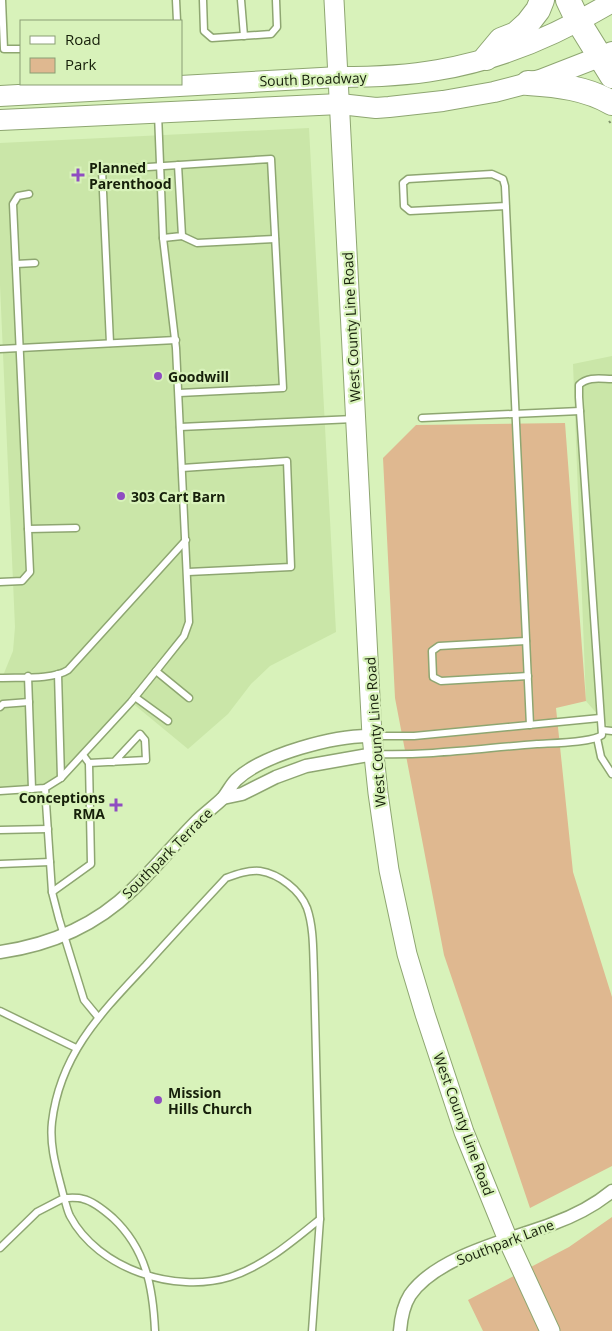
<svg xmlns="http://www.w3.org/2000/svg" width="612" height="1331" viewBox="0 0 612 1331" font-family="'Open Sans',sans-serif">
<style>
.built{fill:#cae6a8}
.green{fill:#dfb890}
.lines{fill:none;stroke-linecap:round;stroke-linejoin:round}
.service-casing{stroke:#8ea671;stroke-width:9}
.minor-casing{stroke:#8ea671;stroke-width:15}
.secondary-casing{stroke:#8ea671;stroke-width:21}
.primary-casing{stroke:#8ea671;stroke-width:22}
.motorway-casing{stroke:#8ea671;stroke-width:26}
.path{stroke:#7f926a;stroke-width:2;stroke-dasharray:2.5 2.5;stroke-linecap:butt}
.service{stroke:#fff;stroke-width:6}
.minor{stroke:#fff;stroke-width:12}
.secondary{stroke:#fff;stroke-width:19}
.primary{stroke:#fff;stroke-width:20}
.motorway{stroke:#fff;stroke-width:24}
.poi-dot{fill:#8f4dc1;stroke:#d8f2ba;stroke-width:2}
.labels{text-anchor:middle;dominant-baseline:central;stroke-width:4.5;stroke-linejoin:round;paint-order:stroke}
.street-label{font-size:14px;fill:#161f0a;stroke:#d8f2ba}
.poi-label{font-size:14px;font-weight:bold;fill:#161f0a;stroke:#d8f2ba;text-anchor:start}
</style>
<rect width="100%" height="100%" fill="#d8f2ba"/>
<g class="built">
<polygon points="309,128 336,632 270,666 251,684 228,714 188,749 131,702 50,786 0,791 0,683 13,651 15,627 0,285 0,143"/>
<polygon points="612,356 612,731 586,701 573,364"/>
</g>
<g class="green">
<polygon points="565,423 586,701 556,708 573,872 612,997 612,1166 530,1208 444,955 395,698 383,458 416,425"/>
<polygon points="612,1217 612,1331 483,1331 468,1300 569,1247"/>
</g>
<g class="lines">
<defs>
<g id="service">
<polyline points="2,0 4,49 21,49"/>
<polyline points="176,0 177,21"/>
<polyline points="203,0 204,31 212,38 271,34 277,27 276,0"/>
<polyline points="241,0 244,36"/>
<polyline points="506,206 410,211 404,206 403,183 408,179 492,174 503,179 505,186 530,725"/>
<polyline points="182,236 197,243 275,239"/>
<polyline points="163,238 182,236 178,165"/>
<polyline points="16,264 35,263"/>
<polyline points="110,343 102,170 271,159 283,388 179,393"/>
<polyline points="0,349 176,340"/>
<polyline points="422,418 580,411"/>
<polyline points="180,427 354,419"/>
<polyline points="182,468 287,461 291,567 188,572"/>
<polyline points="28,529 76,528"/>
<polyline points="0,582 22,581 30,572 13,204 18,196 29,194"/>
<polyline points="526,641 439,646 432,651 433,677 441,681 528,676"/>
<polyline points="156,671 189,698"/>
<polyline points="58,674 61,778"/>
<polyline points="28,676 32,789"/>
<path d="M0 678C18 677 53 680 68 670L186 540"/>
<polyline points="135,697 168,721"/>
<polyline points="0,707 3,704 29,702"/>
<polyline points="602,730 612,731"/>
<polyline points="374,736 414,736 600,718"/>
<polyline points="597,738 601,757 612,774"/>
<path d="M375 754C429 756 483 748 537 744 552 743 591 743 602 735L579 397V385C588 376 601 379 612 379"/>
<polyline points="89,763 146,760 145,740 140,734 114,762"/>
<polyline points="45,788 52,892 59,919 84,1000 98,1017"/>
<polyline points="0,791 45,788 61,778 131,702 160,666 184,636 189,622 176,348 163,238 158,114"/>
<polyline points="0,830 48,829"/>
<polyline points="0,864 50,862"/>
<polyline points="52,892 91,864 89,763 83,755"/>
<polyline points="0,1011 76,1048"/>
<path d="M0 1248 37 1212 64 1198C58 1173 49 1148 52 1122 60 1054 101 1013 146 965 172 936 199 907 226 878 237 874 248 870 260 871 279 874 300 890 307 908 314 928 313 953 314 973L320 1219 312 1331"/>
<path d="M155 1331C153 1287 146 1249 113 1218 105 1211 93 1201 83 1199 77 1197 70 1198 64 1198 66 1203 67 1210 70 1216 98 1269 175 1294 230 1277 264 1266 293 1241 320 1219"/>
</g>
<g id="minor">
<polyline points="223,798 242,794 276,777 306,766 374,754"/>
<path d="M0 952C50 945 96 925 132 890 155 868 175 843 197 821 205 813 215 806 223 798 228 792 231 785 236 780 263 754 336 735 372 736"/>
<path d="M400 1331C401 1318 403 1306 410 1295 437 1256 510 1240 552 1224 574 1216 594 1206 612 1191"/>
</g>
<polyline id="secondary" points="334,0 372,736 378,793 389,870 407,954 425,1014 464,1132 508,1240 550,1331"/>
<g id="primary">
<path d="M0 96 339 77C373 77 405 76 438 70 500 60 559 34 612 2"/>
<polyline points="0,120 340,104 376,108 389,107 443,101 494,92 540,80 612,52"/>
</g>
<g id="motorway">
<polyline points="568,0 578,21 612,76"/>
<polyline points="486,58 501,40 516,34 528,23 538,10 542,0"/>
<path d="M528 83C558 85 586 88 612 103"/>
</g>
</defs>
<use href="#service" class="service-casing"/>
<use href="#minor" class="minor-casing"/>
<use href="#secondary" class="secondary-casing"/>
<use href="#primary" class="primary-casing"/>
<use href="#motorway" class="motorway-casing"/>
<polyline class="path" points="609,121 612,125"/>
<use href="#service" class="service"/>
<use href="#minor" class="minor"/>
<use href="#secondary" class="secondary"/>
<use href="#primary" class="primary"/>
<use href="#motorway" class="motorway"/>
</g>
<g class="poi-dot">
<path d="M75.5 167.5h5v5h5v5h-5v5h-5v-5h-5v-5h5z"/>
<circle cx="158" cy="376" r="5"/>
<circle cx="121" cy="496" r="5"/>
<path d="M113.5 797.5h5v5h5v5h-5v5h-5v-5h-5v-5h5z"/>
<circle cx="158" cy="1100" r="5"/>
</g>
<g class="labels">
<g class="street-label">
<text transform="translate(313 79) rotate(-2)">South Broadway</text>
<text transform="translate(351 327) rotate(-93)">West County Line Road</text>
<text transform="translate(375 732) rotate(-94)">West County Line Road</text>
<text transform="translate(167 853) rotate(-45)">Southpark Terrace</text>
<text transform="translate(464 1124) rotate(70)">West County Line Road</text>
<text transform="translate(505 1242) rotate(-21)">Southpark Lane</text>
</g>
<g class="poi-label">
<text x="89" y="167">Planned<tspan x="89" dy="16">Parenthood</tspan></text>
<text x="168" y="376">Goodwill</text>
<text x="131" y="496">303 Cart Barn</text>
<text x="105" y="797" text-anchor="end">Conceptions<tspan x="105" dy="16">RMA</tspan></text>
<text x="168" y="1092">Mission<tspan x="168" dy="16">Hills Church</tspan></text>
</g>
</g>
<rect x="20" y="20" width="162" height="65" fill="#d8f2ba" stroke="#8a9e74"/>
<rect x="30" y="36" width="25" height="8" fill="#ffffff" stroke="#8a9e74"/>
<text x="65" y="45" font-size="15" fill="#161f0a">Road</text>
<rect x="30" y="58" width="25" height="15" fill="#dfb890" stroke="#8a9e74"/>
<text x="65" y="70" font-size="15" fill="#161f0a">Park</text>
</svg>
